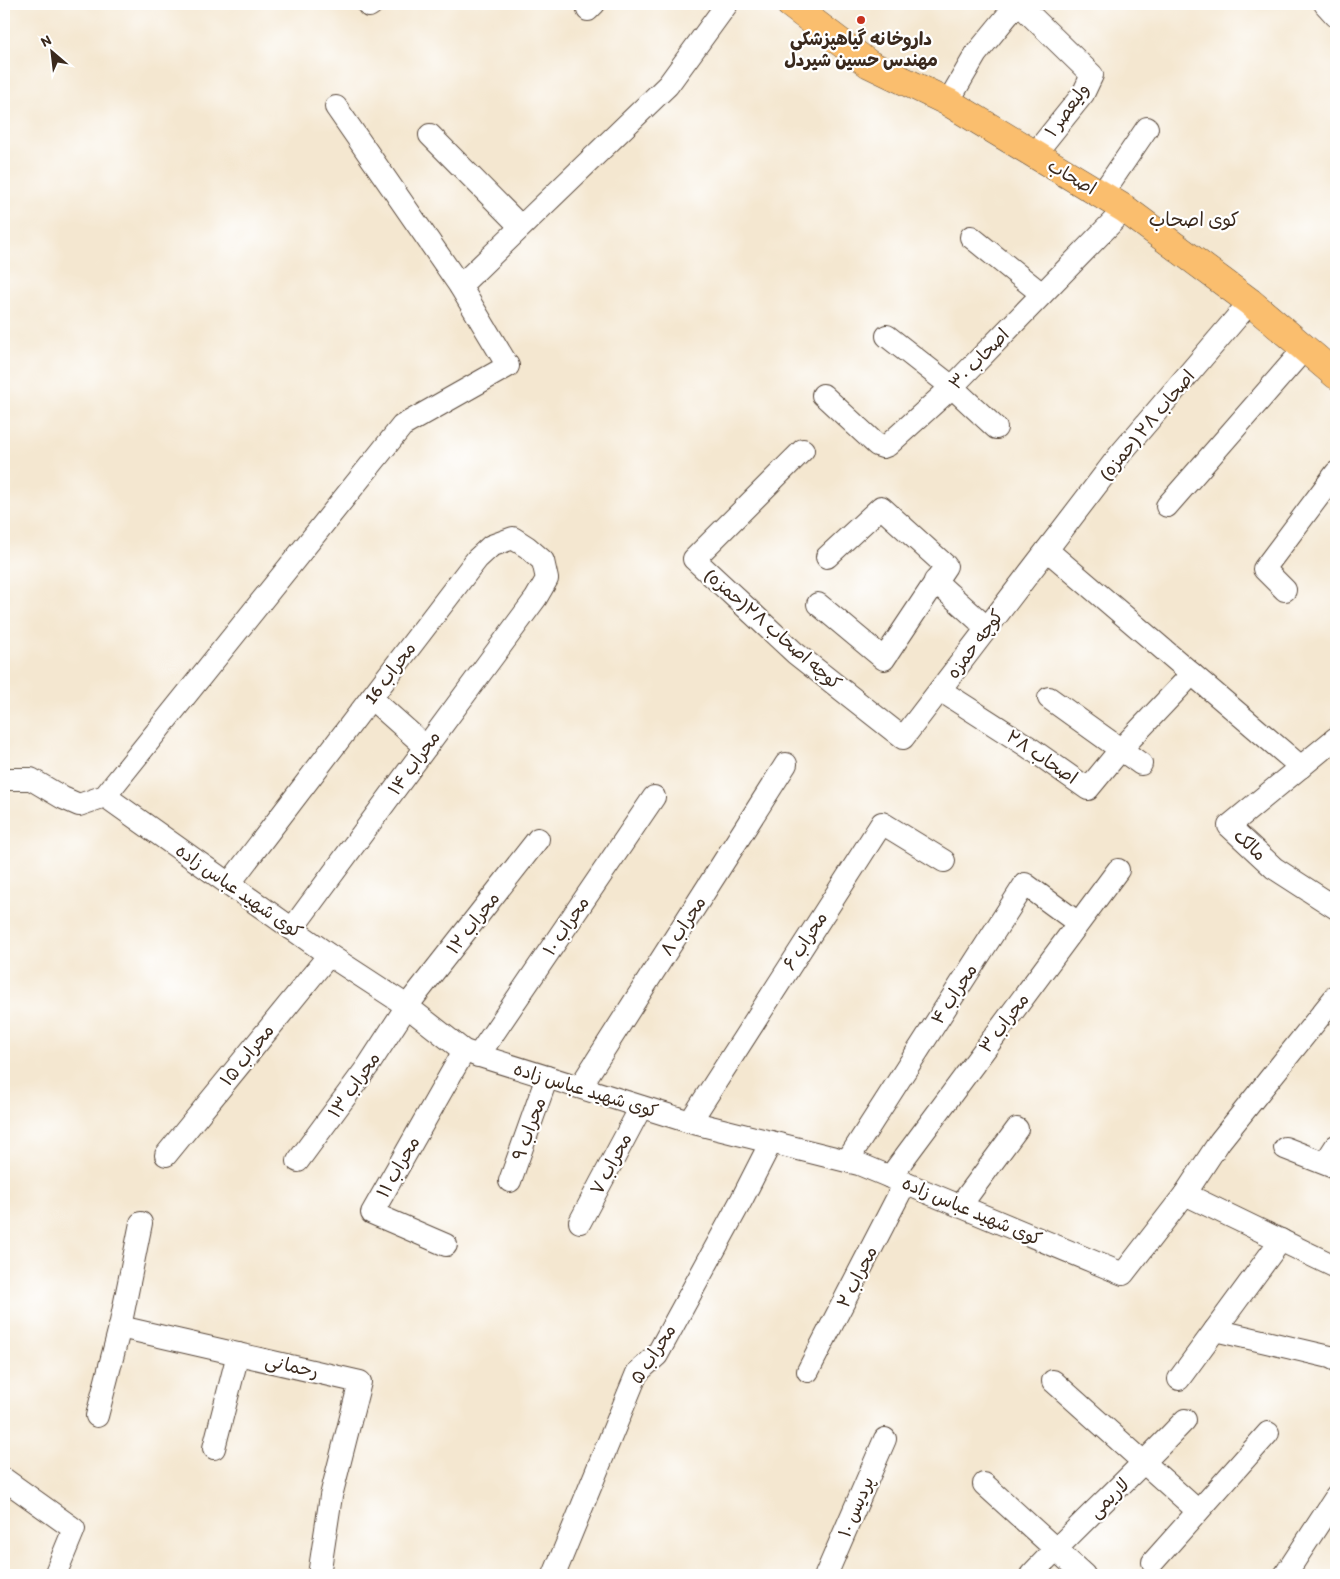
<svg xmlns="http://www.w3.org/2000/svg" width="1340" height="1579" viewBox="0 0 1340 1579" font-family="Itim,'Playpen Sans Arabic',sans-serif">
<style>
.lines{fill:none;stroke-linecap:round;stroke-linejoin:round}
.minor-casing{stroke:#574639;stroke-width:24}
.major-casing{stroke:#574639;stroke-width:29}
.minor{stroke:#fff;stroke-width:22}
.major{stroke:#fabe6e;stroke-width:28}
.poi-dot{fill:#c8321e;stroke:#fff;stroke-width:2}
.labels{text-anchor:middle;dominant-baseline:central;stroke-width:4.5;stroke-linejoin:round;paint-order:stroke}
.poi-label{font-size:18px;font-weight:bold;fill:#3b2a1e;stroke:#fff}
.street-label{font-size:18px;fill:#3b2a1e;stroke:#fff}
.neighbourhood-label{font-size:19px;fill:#3b2a1e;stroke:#fff}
</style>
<rect width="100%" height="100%" fill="#fff"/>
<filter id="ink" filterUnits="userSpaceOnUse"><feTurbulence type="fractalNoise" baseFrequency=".02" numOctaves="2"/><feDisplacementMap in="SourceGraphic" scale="10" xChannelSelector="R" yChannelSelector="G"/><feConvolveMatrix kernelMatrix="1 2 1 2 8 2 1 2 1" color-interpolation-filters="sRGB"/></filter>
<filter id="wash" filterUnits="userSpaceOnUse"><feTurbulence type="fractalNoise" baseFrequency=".0096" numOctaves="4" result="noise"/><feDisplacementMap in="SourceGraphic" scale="20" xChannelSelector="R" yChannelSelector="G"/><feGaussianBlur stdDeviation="1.12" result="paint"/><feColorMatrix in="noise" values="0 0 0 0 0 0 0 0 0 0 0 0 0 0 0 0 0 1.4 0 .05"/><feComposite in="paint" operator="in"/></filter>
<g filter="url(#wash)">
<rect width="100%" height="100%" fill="#f4e7d0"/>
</g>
<g filter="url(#ink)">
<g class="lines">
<defs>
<g id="minor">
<polyline points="1019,4 1092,75 1083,94 1034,155"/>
<polyline points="1325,4 1336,16"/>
<polyline points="369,6 372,4"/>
<polyline points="588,10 594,4"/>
<polyline points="948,102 976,54 1017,4"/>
<polyline points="430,135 520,226"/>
<polyline points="1102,194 1147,128"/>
<polyline points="971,237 1042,294"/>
<polyline points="460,286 668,85 727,4"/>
<polyline points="887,336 952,387 996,428"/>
<polyline points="823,395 877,445 883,447 888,445 952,387 1125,209"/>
<polyline points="803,450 694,559 795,653 903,738 1121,453 1250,302"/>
<polyline points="1167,506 1305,348"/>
<polyline points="1047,550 1301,767"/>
<polyline points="935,581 987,628"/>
<polyline points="1285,590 1264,569 1336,473"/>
<polyline points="818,604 884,659 946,566 881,507 827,557"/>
<polyline points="940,690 1027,746 1088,789 1121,749 1192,674"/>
<polyline points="371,698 426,747"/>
<polyline points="1049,698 1141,764"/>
<polyline points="1336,738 1229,826 1274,868 1336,908"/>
<polyline points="4,779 31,779 63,798 79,805 105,796 402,426 508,366 460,286 336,107"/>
<polyline points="105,796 329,955 404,1004 464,1051 690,1122 859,1164 1123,1274 1185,1194 1336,1267"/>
<polyline points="229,884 477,559 491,546 513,538 527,547 543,561 547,579 536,598 292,929"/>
<polyline points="478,1056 654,797"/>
<polyline points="580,1087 786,764"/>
<polyline points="690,1122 882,823 944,861"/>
<polyline points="1285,1148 1336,1168"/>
<polyline points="166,1155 329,955"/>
<polyline points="298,1161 368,1066 407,1006 538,839"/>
<polyline points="847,1161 1025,884 1078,923"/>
<polyline points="1325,1163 1336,1146"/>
<polyline points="890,1177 1118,870"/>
<polyline points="510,1181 547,1077"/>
<polyline points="1185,1194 1220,1141 1336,996"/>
<polyline points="960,1206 1017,1129"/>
<polyline points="580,1222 641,1107"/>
<polyline points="446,1245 372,1213 464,1051"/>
<polyline points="120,1327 141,1223"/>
<polyline points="1215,1330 1330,1357 1336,1360"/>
<polyline points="808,1371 905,1183"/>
<polyline points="1179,1379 1281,1240"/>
<polyline points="1053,1381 1198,1511"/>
<polyline points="97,1416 120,1327 360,1382 331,1496 319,1575"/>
<polyline points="214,1448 238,1354"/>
<polyline points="4,1479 74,1529 55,1575"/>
<polyline points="984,1484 1084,1575"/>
<polyline points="1153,1562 1268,1433"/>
<polyline points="554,1575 637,1373 657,1355 742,1199 771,1142"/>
<polyline points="826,1575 885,1439"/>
<path d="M1031 1575C1081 1522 1135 1473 1185 1420"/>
<polyline points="1285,1575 1336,1497"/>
</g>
<polyline id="major" points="790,4 869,64 948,102 1125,209 1250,302 1336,375"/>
</defs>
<use href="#minor" class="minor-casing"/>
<use href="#major" class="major-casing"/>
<use href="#minor" class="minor"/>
<use href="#major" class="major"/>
</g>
</g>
<circle class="poi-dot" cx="861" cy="20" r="5"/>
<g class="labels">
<g class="poi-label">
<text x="861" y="39">داروخانه گیاهپزشکی<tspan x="861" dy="21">مهندس حسین شیردل</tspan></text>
</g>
<g class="street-label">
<text transform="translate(1067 110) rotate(-54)">ولیعصر ۱</text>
<text transform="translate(1072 177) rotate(30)">اصحاب</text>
<text transform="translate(979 359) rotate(-46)">اصحاب ۳۰</text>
<text transform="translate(1147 425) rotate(-50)">اصحاب ۲۸ (حمزه)</text>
<text transform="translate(773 629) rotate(41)">کوچه اصحاب ۲۸(حمزه)</text>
<text transform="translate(975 644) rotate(-53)">کوچه حمزه</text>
<text transform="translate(390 673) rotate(-53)">محراب 16</text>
<text transform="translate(1042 757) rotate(34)">اصحاب ۲۸</text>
<text transform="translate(414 763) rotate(-54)">محراب ۱۴</text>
<text transform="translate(1250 845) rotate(43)">مالک</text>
<text transform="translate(239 891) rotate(35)">کوی شهید عباس زاده</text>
<text transform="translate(473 923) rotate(-52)">محراب ۱۲</text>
<text transform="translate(566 926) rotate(-56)">محراب ۱۰</text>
<text transform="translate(683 926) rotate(-57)">محراب ۸</text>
<text transform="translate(805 941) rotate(-57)">محراب ۶</text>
<text transform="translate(954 994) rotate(-57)">محراب ۴</text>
<text transform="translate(1004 1023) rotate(-53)">محراب ۳</text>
<text transform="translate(247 1055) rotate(-51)">محراب ۱۵</text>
<text transform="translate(354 1085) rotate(-55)">محراب ۱۳</text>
<text transform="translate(586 1090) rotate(17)">کوی شهید عباس زاده</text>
<text transform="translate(529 1129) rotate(-70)">محراب ۹</text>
<text transform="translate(611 1164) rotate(-62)">محراب ۷</text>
<text transform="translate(398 1167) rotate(-60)">محراب ۱۱</text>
<text transform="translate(972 1211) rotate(23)">کوی شهید عباس زاده</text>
<text transform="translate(857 1277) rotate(-63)">محراب ۲</text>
<text transform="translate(653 1354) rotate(-57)">محراب ۵</text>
<text transform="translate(292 1366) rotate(13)">رحمانی</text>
<text transform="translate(1109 1498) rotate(-44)">لاریمی</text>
<text transform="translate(856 1507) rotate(-67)">پردیس ۱۰</text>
</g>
<g class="neighbourhood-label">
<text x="1194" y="219">کوی اصحاب</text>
</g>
</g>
<rect width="1340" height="1579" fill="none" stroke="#fff" stroke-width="20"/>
<g transform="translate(52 52) rotate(332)" stroke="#ffffff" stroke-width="4" paint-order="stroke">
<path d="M0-4L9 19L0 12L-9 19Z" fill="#3b2a1e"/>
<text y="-8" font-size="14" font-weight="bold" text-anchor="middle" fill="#3b2a1e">N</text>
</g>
</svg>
